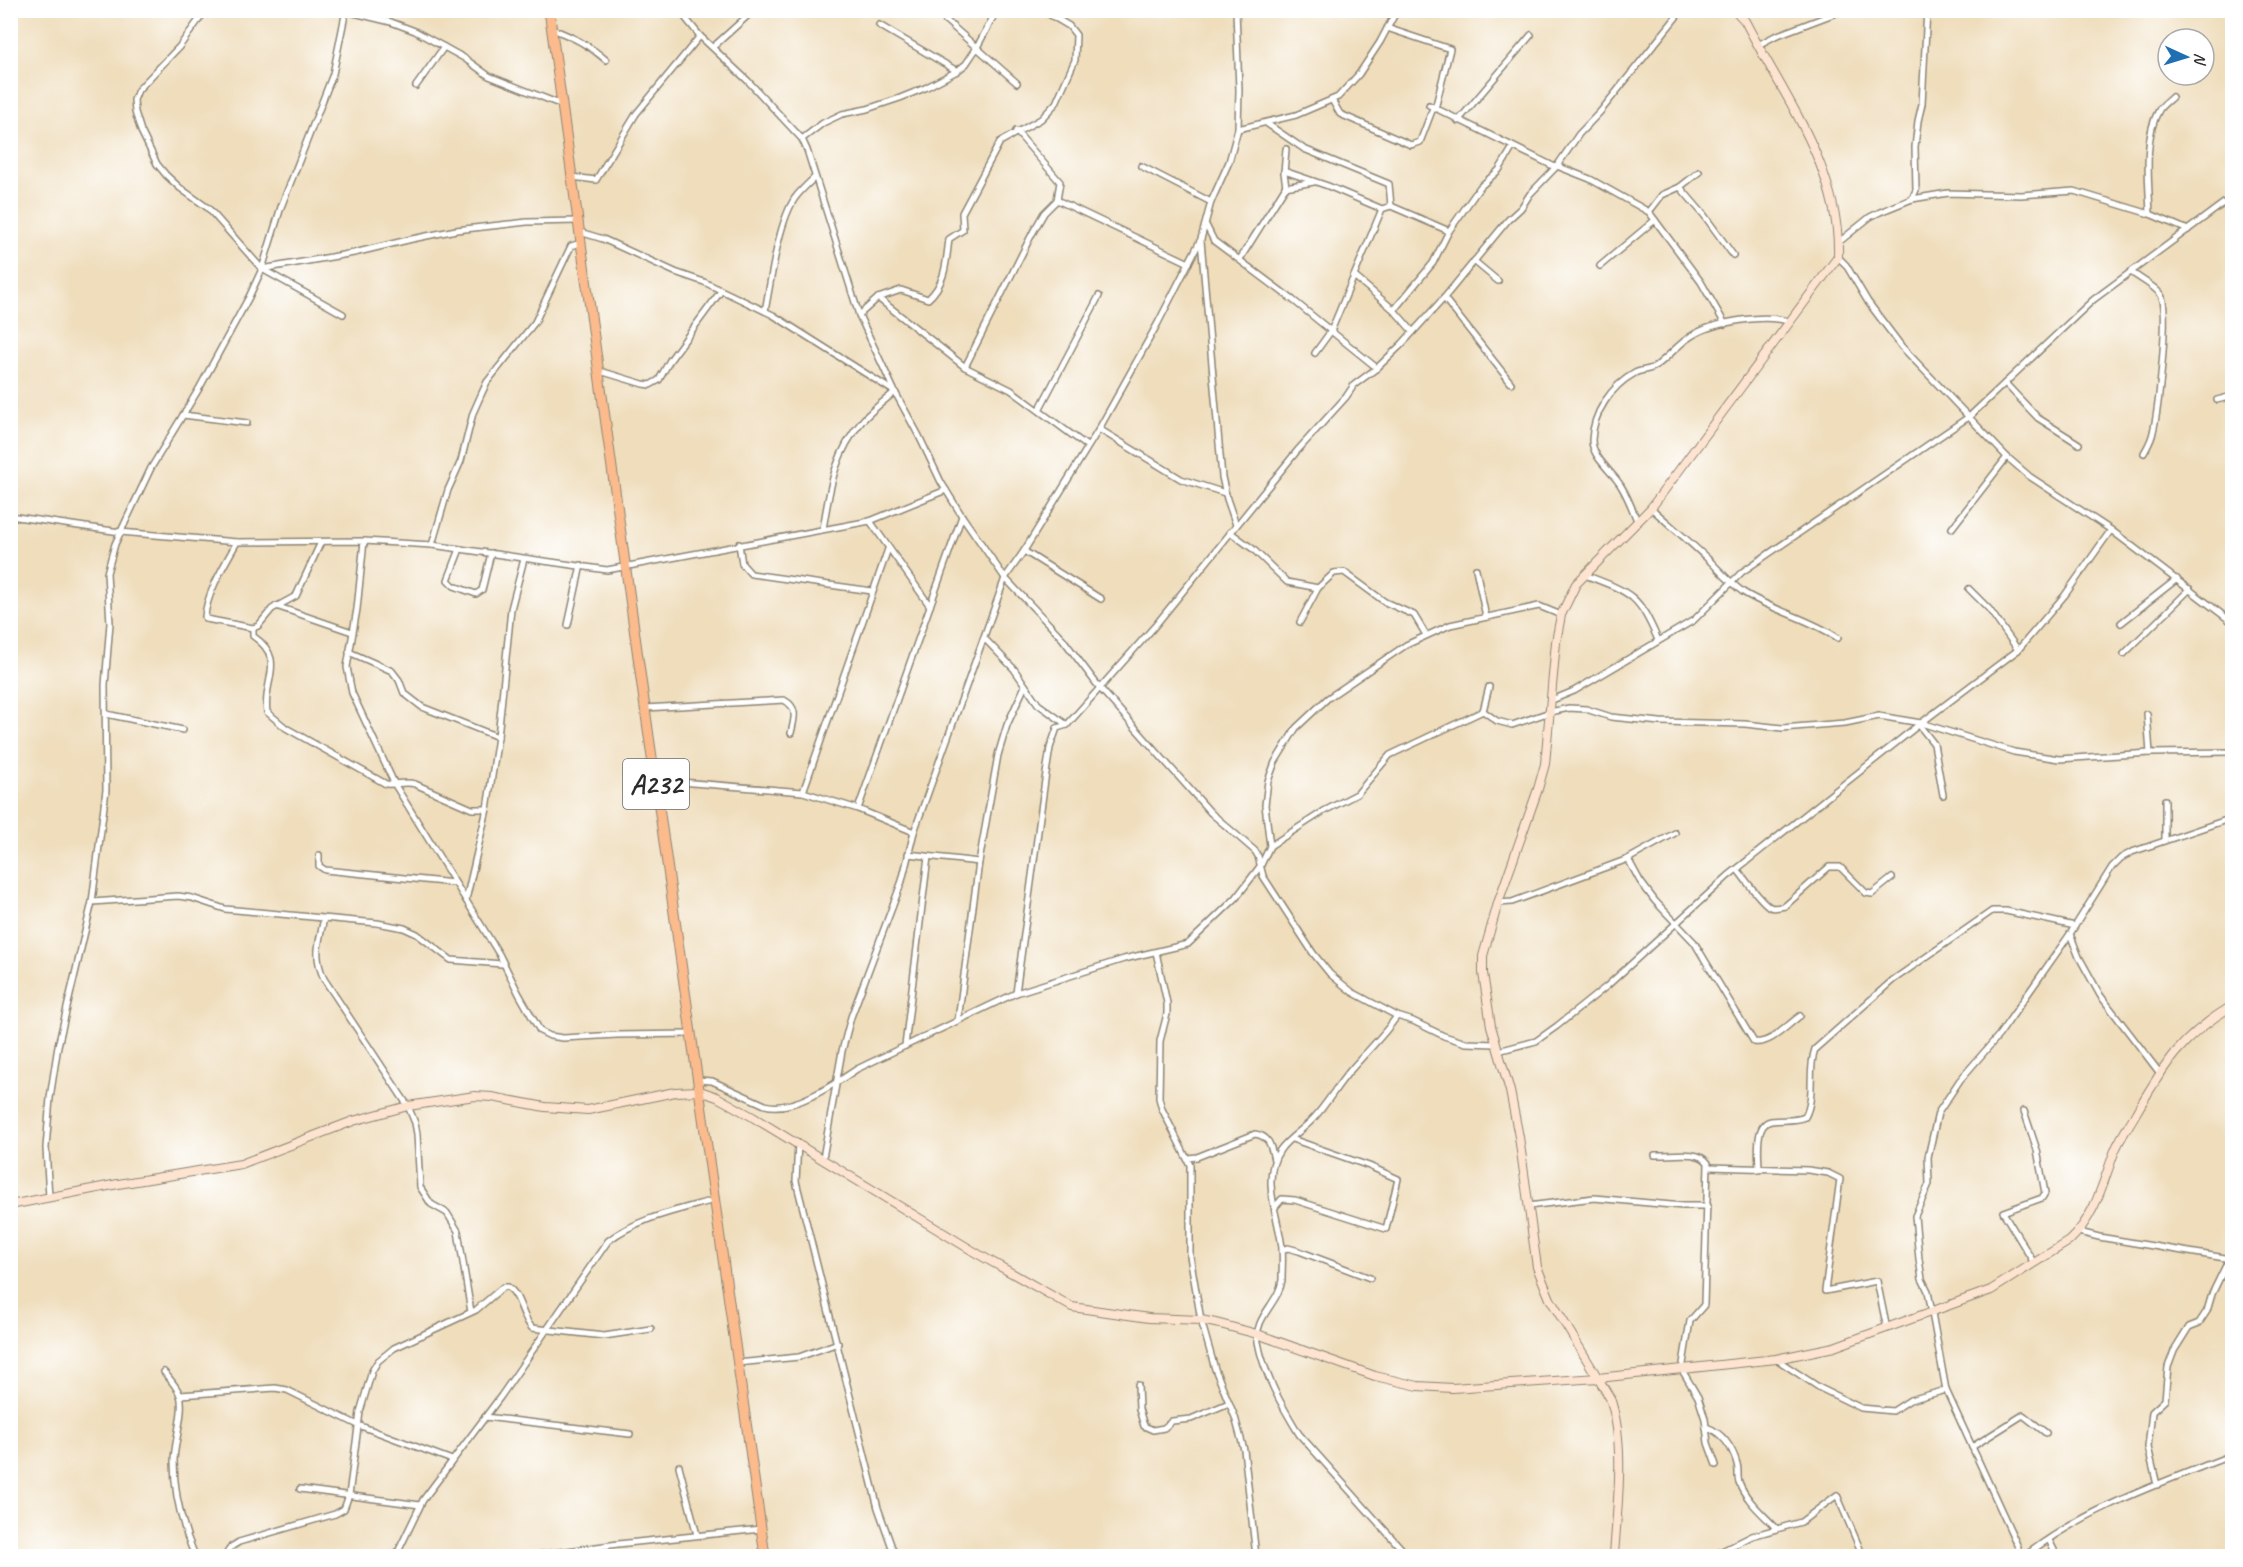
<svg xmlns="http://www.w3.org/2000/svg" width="2243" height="1567" viewBox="0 0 2243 1567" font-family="Caveat,sans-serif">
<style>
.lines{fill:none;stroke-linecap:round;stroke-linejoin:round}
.street-casing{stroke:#8d8473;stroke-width:8}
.secondary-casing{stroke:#8d8473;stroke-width:10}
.primary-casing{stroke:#8d8473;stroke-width:11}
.street{stroke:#fff;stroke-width:5}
.secondary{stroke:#fde4d1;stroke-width:8}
.primary{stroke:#fbbb8d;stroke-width:9}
.labels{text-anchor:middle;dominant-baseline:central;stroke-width:5;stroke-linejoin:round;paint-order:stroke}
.shield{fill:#fff;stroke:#6b6b6b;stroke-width:1.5}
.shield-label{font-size:28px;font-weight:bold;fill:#2b2b2b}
</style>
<rect width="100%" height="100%" fill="#fff"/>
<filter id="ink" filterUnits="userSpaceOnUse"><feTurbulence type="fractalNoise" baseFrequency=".0167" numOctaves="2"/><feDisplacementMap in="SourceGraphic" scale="12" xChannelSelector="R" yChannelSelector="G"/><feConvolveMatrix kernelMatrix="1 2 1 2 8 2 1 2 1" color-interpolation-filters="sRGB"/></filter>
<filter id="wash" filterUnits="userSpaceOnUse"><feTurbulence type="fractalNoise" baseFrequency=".008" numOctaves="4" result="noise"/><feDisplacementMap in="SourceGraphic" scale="24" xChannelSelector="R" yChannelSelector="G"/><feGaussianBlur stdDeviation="1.35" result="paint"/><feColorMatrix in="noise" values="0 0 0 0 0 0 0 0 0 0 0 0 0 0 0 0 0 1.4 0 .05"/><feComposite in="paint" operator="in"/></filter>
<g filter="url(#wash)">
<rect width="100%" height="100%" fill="#efddbb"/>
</g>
<g filter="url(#ink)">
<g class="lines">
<defs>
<g id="street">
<polyline points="206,10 179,47 138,90 134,100 135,112 141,131 157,164 166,175 180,188 208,208 262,269 343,314"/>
<polyline points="679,10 700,36 748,81 802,139 807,150 859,315 895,392 919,436 941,482 962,516 1005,578 1062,638 1099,687 1211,813 1255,851 1258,856 1263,876 1313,953 1330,974 1352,992 1397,1016 1413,1021 1444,1036 1466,1043 1496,1044"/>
<polyline points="934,10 1017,83"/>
<polyline points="346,11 391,22 415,31 464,58 489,76 562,105"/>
<polyline points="879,25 957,71"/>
<polyline points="1387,28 1450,49 1435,109"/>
<path d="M552 29C573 37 589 45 606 60"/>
<polyline points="1758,45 1775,36 1844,10"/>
<polyline points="713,47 754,10"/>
<polyline points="416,86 444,47"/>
<polyline points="1332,100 1340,114 1411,145 1420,142 1433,108"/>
<polyline points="1429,105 1555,167"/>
<polyline points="1458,121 1531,35"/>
<polyline points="1266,123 1304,149 1389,184 1391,206 1382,209 1328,186 1284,171"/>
<polyline points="1238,129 1296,115 1338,97 1359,74 1380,42 1397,10"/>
<polyline points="1016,131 1060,182 1057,200"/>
<polyline points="802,139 823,123 842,114 867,109 900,98 925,88 957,71 966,64 976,49 997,10"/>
<polyline points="1141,166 1211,202"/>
<polyline points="1557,166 1590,179 1649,212 1701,282 1725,324"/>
<polyline points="572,177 596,180 636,114 700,36"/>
<polyline points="1285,187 1314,182"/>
<polyline points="1680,187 1704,215 1733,255"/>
<polyline points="1912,199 1916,190 1915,147 1918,121 1922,104 1927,10"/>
<polyline points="1391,206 1449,231"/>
<polyline points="1649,212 1662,195 1680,187 1699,172"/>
<path d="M2150 214C2149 184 2143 137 2159 110 2162 105 2168 101 2172 97"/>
<polyline points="1206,225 1214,241 1293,300 1331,331 1382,209"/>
<path d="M580 232 603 239 675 272 704 282 773 315 895 392C884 401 872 410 863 420 834 454 830 487 823 529"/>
<polyline points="1201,241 1222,477 1227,499 1236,525"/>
<polyline points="1839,242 1870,217 1880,212 1912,199 1948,193 2021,195 2074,191 2150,214 2188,230"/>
<polyline points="1838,257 1846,265 1868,302 1902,347 2007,457 2029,476 2111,530 2232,622"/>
<polyline points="1240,259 1286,186 1284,173 1286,149"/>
<polyline points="1474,261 1498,281"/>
<polyline points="1600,266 1655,220"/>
<polyline points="262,269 354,253 412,239 456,230 527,222 579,221"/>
<path d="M2131 272C2140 279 2154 285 2161 295 2170 309 2158 412 2153 432 2152 439 2148 446 2144 453"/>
<polyline points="1354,276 1394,310 1413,332"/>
<polyline points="878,298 965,367 1011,390 1087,446"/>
<polyline points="1444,298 1511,383"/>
<polyline points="1394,310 1433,263 1449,231 1480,187 1499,170 1513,147"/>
<path d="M765 311C771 281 778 223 795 198 801 190 808 184 815 177"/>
<path d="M859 315 878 298 901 290 928 299C946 283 946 262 949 239L963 230 962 213 1000 142 1041 119 1056 103 1075 60 1076 35 1069 26 1042 10"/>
<polyline points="1315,353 1331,331 1377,368"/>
<polyline points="965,367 1032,234 1044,213 1057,200 1189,263"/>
<polyline points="600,371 643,384 650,385 659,380 670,360 721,291"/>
<polyline points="2005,383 2038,418 2079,444"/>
<polyline points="2217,400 2232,396"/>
<polyline points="1039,410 1099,296"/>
<polyline points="183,415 247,423"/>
<polyline points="1099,429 1181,479 1225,493"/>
<path d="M1651 508C1671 526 1691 543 1710 561 1721 572 1730 583 1743 592 1773 611 1809 618 1838 638"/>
<polyline points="10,516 120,532 237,542 364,541 432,545 607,570 870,521 946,490"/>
<polyline points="870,521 930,606"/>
<path d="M1638 523C1633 511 1628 497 1621 486 1613 472 1592 458 1592 440 1593 413 1611 386 1635 373 1641 370 1650 370 1656 366 1667 358 1676 347 1687 339 1709 322 1762 314 1788 321"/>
<polyline points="1952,528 2007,457"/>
<polyline points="1230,532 1253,549 1287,582 1318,588 1334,573 1344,572 1385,602 1414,615 1426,635"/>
<polyline points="364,541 357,609 347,667 352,693 395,785 499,954 519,994 540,1031 550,1036 563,1038 617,1035 692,1034"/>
<path d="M237 542C226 562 206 594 205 617L206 619 253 628 258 626 272 609 296 596 321 542"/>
<polyline points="739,544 742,564 751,574 872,591"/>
<polyline points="432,545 448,490 461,461 473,413 481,395 487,382 535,322 571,246 581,243"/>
<polyline points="460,549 448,580 454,586 476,594 482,590 491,553"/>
<polyline points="1024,551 1101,599"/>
<polyline points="1476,569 1486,617"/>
<path d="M1585 575C1632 593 1638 594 1658 640"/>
<polyline points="1969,589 1989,609 2018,650"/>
<polyline points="276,606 352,632"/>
<polyline points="1300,622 1318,588"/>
<polyline points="2121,623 2177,579"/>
<polyline points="568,625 581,565"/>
<path d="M253 628V636C288 660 262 681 267 712L286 728 386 784C396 785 405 781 415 784L472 809H487"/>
<polyline points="984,638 1014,669 1038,704 1067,725"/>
<polyline points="349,652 392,671 399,680 404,693 422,707 498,737"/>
<polyline points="2124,654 2190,589"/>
<polyline points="1552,700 1574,691 1694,620 1742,572 1970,416 2093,300 2232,197"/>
<path d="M645 708 784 700C799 708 794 719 791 733"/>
<polyline points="1483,711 1497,721 1512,725 1550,712 1569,708 1586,709 1611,717 1660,722 1745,724 1782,728 1845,723 1879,716 1921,723 2014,752 2059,759 2150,753 2232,752"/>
<polyline points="106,714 183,730"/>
<polyline points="2147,714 2150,753"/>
<polyline points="1919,725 1934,744 1943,795"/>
<polyline points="656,780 803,792 858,809 914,832"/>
<polyline points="803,792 888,549"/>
<polyline points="2165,800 2165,840"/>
<polyline points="858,809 962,516"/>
<polyline points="1270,846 1324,811 1357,794 1390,755 1483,711 1489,687"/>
<polyline points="908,854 979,862"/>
<polyline points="319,855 319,866 325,870 454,883"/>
<path d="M1628 859 1640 881 1655 901 1694 942 1754 1042C1770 1045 1787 1025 1800 1016"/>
<path d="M1737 869C1745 879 1760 901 1770 907 1775 909 1780 907 1785 906L1829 867H1840L1866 893 1872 894 1892 878"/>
<polyline points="466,900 487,809 498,737 511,609 524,559"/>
<polyline points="92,902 178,896 192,898 225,909 377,923 404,928 417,934 451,960 502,964"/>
<polyline points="1498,903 1512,902 1628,859 1675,833"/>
<path d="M324 918C319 943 313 954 324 979L408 1106 415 1123 417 1134 420 1187 431 1204 447 1213 458 1231 471 1312"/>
<polyline points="2070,934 2079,957 2100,995 2159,1072"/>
<polyline points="1156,952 1167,1003 1167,1014 1160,1041 1159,1098 1162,1109 1190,1165 1190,1256 1201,1320 1215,1369 1235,1417 1244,1450 1256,1556"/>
<polyline points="1016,993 1045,780 1050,748 1057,728 1067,725 1154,627 1297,451 1346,397 1354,385 1377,368 1402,344 1444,298 1508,220 1521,208 1530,194 1557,166 1579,134 1600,112 1682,10"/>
<path d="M1397 1016C1383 1037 1365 1053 1349 1072 1336 1087 1327 1104 1313 1119 1303 1130 1288 1138 1280 1150 1260 1179 1279 1217 1282 1248 1283 1258 1282 1270 1282 1280 1279 1303 1253 1318 1258 1342 1264 1375 1282 1406 1299 1434L1408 1556"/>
<polyline points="958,1020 979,862 998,755 1007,725 1025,686"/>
<polyline points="905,1046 928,857"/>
<polyline points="1498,1051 1536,1041 1557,1026 1607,986 1728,876 1921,723 2018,650 2065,595 2111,530"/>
<path d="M698 1080 712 1081 765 1105C792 1113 835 1084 857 1069L1016 993 1124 959 1188 944 1236 898 1261 865 1270 846 1265 805 1268 781 1275 762 1296 728 1328 698 1406 645 1450 625 1539 606 1561 615"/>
<polyline points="2024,1111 2037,1150 2045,1193 2042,1198 2003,1212 2034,1263"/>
<polyline points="798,1143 796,1181 878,1508 895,1556"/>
<path d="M1655 1155C1670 1156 1699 1149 1708 1163L1704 1305 1690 1321 1682 1370 1698 1397 1705 1419 1708 1443 1716 1465"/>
<polyline points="823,1158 842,1051 851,1017 902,881 914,832 1005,578 1024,551 1099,429 1158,323 1201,239 1211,202 1229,162 1238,129 1239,90 1236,10"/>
<path d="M1188 1158 1197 1157 1255 1134C1270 1136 1271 1147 1274 1160"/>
<polyline points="1709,1167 1808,1170 1828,1173 1840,1179 1825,1291 1877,1281 1887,1329"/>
<path d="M1759 1170C1759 1157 1754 1124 1771 1121 1783 1119 1793 1122 1805 1117 1816 1097 1807 1071 1815 1049L1893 980 1992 911H2006L2075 926"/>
<polyline points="49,1197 46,1148 50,1098 58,1046 92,902 106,790 105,685 110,623 107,573 115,544 151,468 200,387 249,297 262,269 281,207 333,74 346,10"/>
<polyline points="1528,1206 1594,1198 1683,1206 1708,1206"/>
<polyline points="1275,1207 1282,1199 1295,1200 1386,1229 1398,1179 1369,1166 1292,1139"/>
<polyline points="2079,1232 2099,1237 2231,1259"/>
<polyline points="1282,1250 1288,1248 1299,1251 1370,1278"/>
<polyline points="1776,1359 1820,1388 1861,1408 1893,1411 1910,1400 1946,1390"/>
<polyline points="737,1363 799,1357 838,1343"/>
<path d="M164 1372C169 1378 177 1387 180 1395 185 1410 174 1444 174 1461 174 1494 182 1526 195 1556"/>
<polyline points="1138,1385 1139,1409 1144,1426 1153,1430 1164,1428 1172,1421 1191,1419 1229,1403"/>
<polyline points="180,1395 275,1388 287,1390 358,1425 452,1460"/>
<polyline points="485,1417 630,1434"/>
<path d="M1706 1427C1722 1432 1733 1448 1737 1464 1739 1470 1737 1477 1739 1482 1746 1501 1764 1515 1777 1529"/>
<polyline points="1972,1447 2023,1415 2046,1433"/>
<polyline points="679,1466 697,1535"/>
<polyline points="2157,1485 2148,1447 2152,1412 2165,1400 2168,1367 2174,1351 2189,1327 2199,1323 2207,1311 2212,1294 2229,1259"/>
<polyline points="300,1489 420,1505"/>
<polyline points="2049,1540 2057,1556"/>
<polyline points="2018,1547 1946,1390 1928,1291 1922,1279 1919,1259 1915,1216 1929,1184 1928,1157 1938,1113 1960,1080 1999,1035 2070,934 2112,867 2121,858 2132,852 2232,818"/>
<path d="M225 1556 231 1547 239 1542 335 1514 344 1509 349 1495 360 1412 372 1371 378 1361 394 1348 476 1310 503 1287H508C521 1296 521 1316 532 1328L604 1336 651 1329"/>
<path d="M396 1556 423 1500 501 1396 608 1241C637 1218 679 1210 714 1200"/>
<polyline points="531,1556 618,1544 761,1529"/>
<polyline points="1712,1556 1752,1536 1801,1522 1837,1495 1863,1556"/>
<path d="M2025 1556C2086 1508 2161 1483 2232 1455"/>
<polyline points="2161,1556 2166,1554"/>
</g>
<g id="secondary">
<path d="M10 1205 118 1184 241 1164 353 1121 408 1106 475 1096 492 1097 545 1107 588 1110 675 1092 700 1091 717 1097 751 1116 978 1254 1072 1307 1149 1318 1201 1320 1220 1324 1257 1334 1375 1376 1418 1386 1452 1388 1598 1378 1776 1359 1834 1347 1991 1290 2069 1241C2095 1217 2102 1185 2114 1153 2119 1139 2129 1126 2136 1113 2165 1063 2182 1036 2232 1006"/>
<path d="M1614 1556C1617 1507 1626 1444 1610 1398L1550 1299 1537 1267 1519 1137 1510 1091 1491 1026 1483 973V956L1498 903 1538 789 1545 764 1556 642 1561 615 1576 584 1651 508 1838 257C1841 170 1783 95 1745 21L1735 10"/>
</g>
<polyline id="primary" points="549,10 645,708 765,1556"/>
</defs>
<use href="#street" class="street-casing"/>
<use href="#secondary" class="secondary-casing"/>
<use href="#primary" class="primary-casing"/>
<use href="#street" class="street"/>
<use href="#secondary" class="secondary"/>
<use href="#primary" class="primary"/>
</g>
</g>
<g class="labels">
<rect class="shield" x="623" y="759" width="66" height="50" rx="4.5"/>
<g class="shield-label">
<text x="656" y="784">A232</text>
</g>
</g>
<rect width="2243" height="1567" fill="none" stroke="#fff" stroke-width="36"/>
<g transform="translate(2186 57) rotate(94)"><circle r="28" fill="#ffffff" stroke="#aaaaaa" stroke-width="1.5"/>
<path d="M0-4.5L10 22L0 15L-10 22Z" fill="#1f6fb2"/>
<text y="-9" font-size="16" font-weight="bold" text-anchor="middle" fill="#2b2b2b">N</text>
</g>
</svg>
